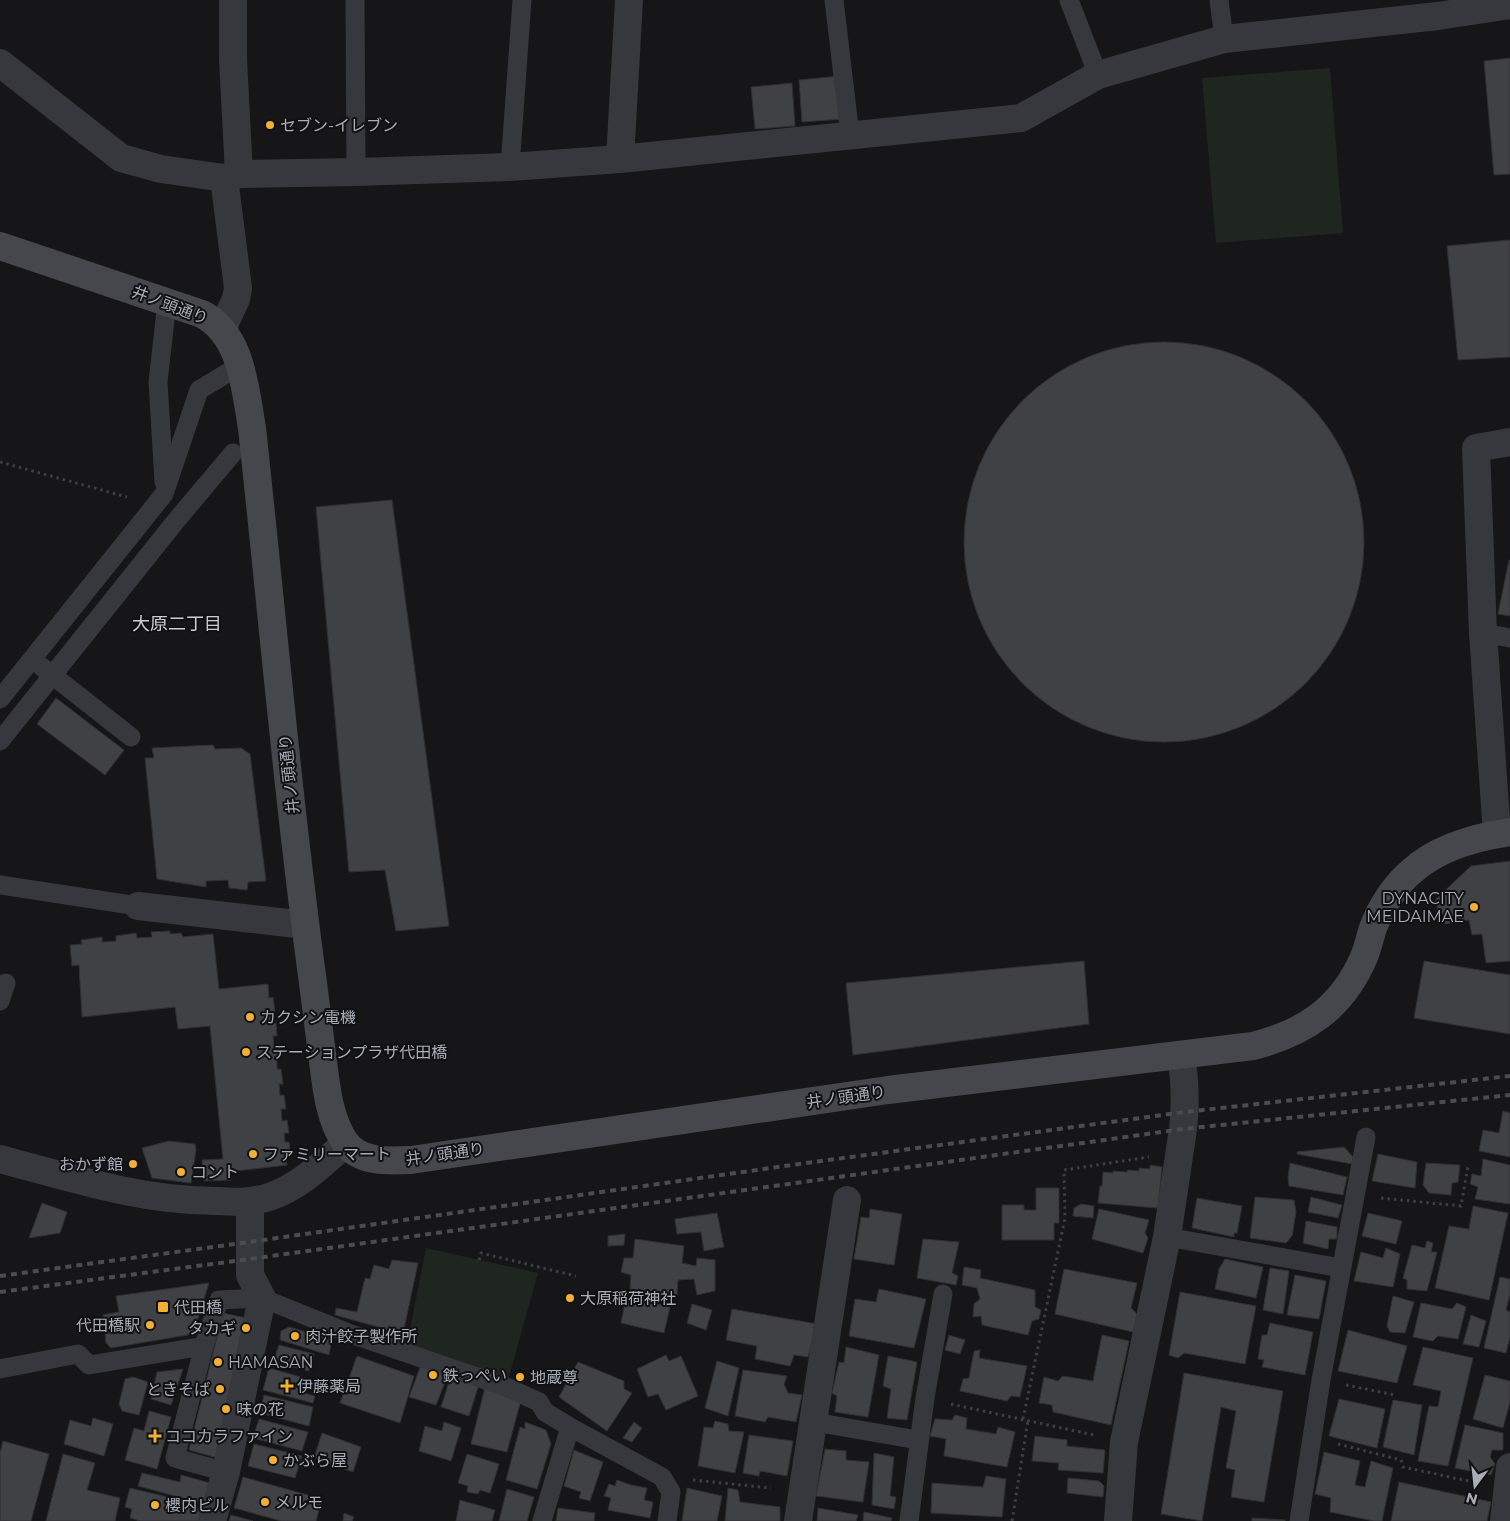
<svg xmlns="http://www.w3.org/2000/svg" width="1510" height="1521" viewBox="0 0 1510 1521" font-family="Montserrat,'Noto Sans JP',sans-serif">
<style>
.green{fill:#1e261f}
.building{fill:#404145;stroke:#303034}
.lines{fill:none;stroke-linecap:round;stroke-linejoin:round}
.path{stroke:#3d3f44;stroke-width:3;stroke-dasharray:2.5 4;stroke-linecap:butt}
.service{stroke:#37383d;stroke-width:19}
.minor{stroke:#37383d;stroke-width:28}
.secondary{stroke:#45474d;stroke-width:28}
.rail{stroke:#4a4c52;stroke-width:4;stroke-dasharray:6 5;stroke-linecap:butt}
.poi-dot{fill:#f2b134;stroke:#111113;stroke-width:2}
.labels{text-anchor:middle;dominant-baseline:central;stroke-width:4;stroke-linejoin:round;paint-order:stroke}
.poi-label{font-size:16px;fill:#a8adb8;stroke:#111113;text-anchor:start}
.street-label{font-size:16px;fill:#a8adb8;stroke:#111113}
.neighbourhood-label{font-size:18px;fill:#c9ccd4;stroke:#111113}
</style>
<rect width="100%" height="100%" fill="#161618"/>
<g class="green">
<polygon points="1330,68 1343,233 1216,243 1202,78"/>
<polygon points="426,1248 538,1273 508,1380 407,1344"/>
</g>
<g class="building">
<polygon points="1510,58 1510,174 1494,175 1484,61"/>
<polygon points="840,76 843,119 802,122 799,80"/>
<polygon points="792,83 795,126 755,129 751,87"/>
<polygon points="1510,240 1510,357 1458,360 1447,246"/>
<circle cx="1164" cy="542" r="200"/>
<polygon points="392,500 449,926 396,931 385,870 349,872 316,507"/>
<polygon points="1509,560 1510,560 1510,616 1498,614"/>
<polygon points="56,698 124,750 105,775 37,724"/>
<polygon points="213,745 215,749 241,748 250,754 266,881 248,882 247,890 229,888 228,880 206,881 206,887 157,879 145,758 154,758 152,748"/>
<polygon points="1510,861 1510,961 1486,963 1482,934 1472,935 1469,920 1445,924 1443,914 1438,914 1436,899 1471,866"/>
<polygon points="170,931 170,934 181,933 183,937 213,934 219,989 268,984 269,998 273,997 275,1011 271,1012 272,1023 276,1023 277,1036 273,1036 274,1046 279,1046 280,1059 277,1059 277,1069 281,1069 283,1084 279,1084 280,1095 284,1095 286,1109 281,1109 282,1121 287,1120 289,1133 284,1133 285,1142 289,1142 291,1156 286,1156 287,1165 228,1172 231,1180 204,1181 202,1160 223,1159 210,1026 178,1029 175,1007 82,1017 79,965 72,966 70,945 82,944 81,940 102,937 102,942 116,941 116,936 136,933 137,938 152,937 151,932"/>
<polygon points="1084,961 1089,1024 853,1055 846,983"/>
<polygon points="1424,961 1510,975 1510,1034 1414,1018"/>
<polygon points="1503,1111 1510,1113 1510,1157 1479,1151 1483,1130 1499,1133"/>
<polygon points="169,1141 195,1144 196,1150 191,1183 152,1178 142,1148"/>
<polygon points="1344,1147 1353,1157 1352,1164 1297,1154 1297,1152"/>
<polygon points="1378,1154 1417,1162 1415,1188 1372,1181"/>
<polygon points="1483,1159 1510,1165 1510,1204 1475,1199 1478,1187 1470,1184 1472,1174 1481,1176"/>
<polygon points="1290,1163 1347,1177 1343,1195 1289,1186 1288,1177"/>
<polygon points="1426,1163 1460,1165 1458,1182 1452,1183 1451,1195 1429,1193 1423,1185"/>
<polygon points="1150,1165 1162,1167 1158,1208 1098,1203 1100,1186 1102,1186 1103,1172 1113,1173 1113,1171 1127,1172 1128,1170 1139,1171 1139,1168 1150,1169"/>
<polygon points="1036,1188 1059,1188 1059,1223 1054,1223 1054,1240 1002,1240 1002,1205 1024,1205 1024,1210 1036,1210"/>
<polygon points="1255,1197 1294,1200 1296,1212 1292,1236 1286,1243 1250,1238"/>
<polygon points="1311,1197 1342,1205 1338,1218 1308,1212"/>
<polygon points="1197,1198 1242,1206 1237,1233 1234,1233 1234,1237 1192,1228"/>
<polygon points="42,1203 67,1212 60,1233 29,1238"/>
<polygon points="1081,1204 1094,1206 1093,1218 1073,1216 1074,1208"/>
<polygon points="1473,1206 1508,1213 1489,1300 1435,1288 1449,1226 1469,1229"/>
<polygon points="870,1209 902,1214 894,1265 854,1259 861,1217 869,1218"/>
<polygon points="1099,1209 1149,1220 1145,1233 1148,1238 1143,1253 1092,1239"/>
<polygon points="717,1213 724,1247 704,1251 701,1232 677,1234 675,1219"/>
<polygon points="1368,1213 1402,1221 1396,1244 1362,1236"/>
<polygon points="1306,1221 1337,1227 1337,1239 1329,1239 1328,1249 1303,1243"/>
<polygon points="625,1234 624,1245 608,1246 608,1236"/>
<polygon points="635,1239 684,1246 682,1263 696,1266 697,1258 715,1260 715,1291 697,1295 694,1279 678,1280 677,1296 630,1289 631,1275 621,1272 624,1258 633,1258"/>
<polygon points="923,1239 959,1242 952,1273 958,1276 956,1285 917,1278"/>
<polygon points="1427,1241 1433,1243 1431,1252 1437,1252 1427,1291 1407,1289 1407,1280 1403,1278 1412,1245 1425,1248"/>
<polygon points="1386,1248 1400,1254 1393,1287 1354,1281 1361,1252 1383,1258"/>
<polygon points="1225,1259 1263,1267 1256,1298 1215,1289 1219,1269"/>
<polygon points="392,1260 418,1263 403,1334 335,1315 336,1308 357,1312 365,1278 370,1279 374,1265 389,1269"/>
<polygon points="964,1267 981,1270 980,1278 1035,1290 1035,1307 1041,1310 1039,1319 1032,1321 1028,1335 982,1325 981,1316 973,1317 974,1304 980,1299 977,1288 962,1285"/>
<polygon points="1270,1268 1289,1271 1283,1314 1263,1310"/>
<polygon points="1064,1269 1137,1283 1131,1308 1137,1314 1133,1332 1055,1314"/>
<polygon points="1295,1275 1326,1281 1319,1319 1287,1315"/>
<polygon points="1500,1277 1510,1279 1510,1294 1506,1310 1510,1312 1510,1337 1506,1353 1484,1348"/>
<polygon points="209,1283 193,1334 111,1348 106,1343 103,1315 119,1312 116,1296"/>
<polygon points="879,1289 926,1299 914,1348 849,1336 855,1299 876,1302"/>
<polygon points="1180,1292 1256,1306 1245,1364 1184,1353 1178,1358 1169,1355"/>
<polygon points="1393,1296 1414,1302 1405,1333 1390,1332 1387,1326"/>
<polygon points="626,1297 670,1307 664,1333 621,1323"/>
<polygon points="1421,1303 1452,1309 1457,1303 1466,1307 1458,1339 1438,1336 1433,1341 1413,1337"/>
<polygon points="692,1304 712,1310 706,1330 687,1323"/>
<polygon points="732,1309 817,1324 808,1357 794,1355 790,1366 755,1359 757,1346 726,1340"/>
<polygon points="223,1313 255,1320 218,1458 189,1450"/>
<polygon points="1471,1315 1486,1321 1479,1347 1463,1344"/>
<polygon points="1270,1323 1313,1332 1305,1375 1262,1367 1264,1360 1258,1359 1262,1335 1267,1335"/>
<polygon points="289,1327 332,1339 329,1355 280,1340 281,1331"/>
<polygon points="1348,1330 1407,1346 1397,1383 1338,1371"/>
<polygon points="949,1335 965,1340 960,1354 945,1350"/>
<polygon points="1102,1335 1129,1341 1111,1425 1053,1412 1052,1405 1039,1403 1044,1377 1058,1381 1063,1376 1093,1381"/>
<polygon points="279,1345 314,1354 309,1371 273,1362"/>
<polygon points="846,1347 879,1355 868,1417 835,1412 837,1396 832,1393 839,1362 844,1363"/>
<polygon points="1423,1347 1473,1358 1448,1466 1418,1461 1429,1406 1438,1407 1441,1391 1413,1385"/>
<polygon points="980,1350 979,1358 1027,1366 1020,1397 1011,1396 1007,1401 960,1391 963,1379 969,1378 974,1351"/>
<polygon points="666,1355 669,1361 681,1356 698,1396 666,1410 658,1394 648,1397 637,1369"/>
<polygon points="357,1356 414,1376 400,1423 340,1403"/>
<polygon points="888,1356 917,1362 907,1420 887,1418 891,1389 883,1386"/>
<polygon points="717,1361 739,1368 728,1416 705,1408"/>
<polygon points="422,1362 449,1372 436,1405 409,1397"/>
<polygon points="578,1362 624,1381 624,1389 632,1393 607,1431 559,1397"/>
<polygon points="269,1368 308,1379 304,1393 315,1396 313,1403 263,1390"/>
<polygon points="183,1369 171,1405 151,1399 157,1372"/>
<polygon points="743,1370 787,1376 784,1384 788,1393 802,1395 796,1422 768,1417 765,1422 735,1416"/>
<polygon points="452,1372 480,1381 469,1416 441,1407"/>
<polygon points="1184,1373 1283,1391 1264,1502 1231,1497 1235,1470 1226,1468 1236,1411 1221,1407 1202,1521 1161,1514"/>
<polygon points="1485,1375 1510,1381 1510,1402 1503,1428 1473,1419"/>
<polygon points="133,1377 148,1382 139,1415 122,1411 119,1404 125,1379"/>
<polygon points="485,1387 521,1400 507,1452 471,1444"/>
<polygon points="264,1395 313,1407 309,1426 260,1413"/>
<polygon points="1339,1399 1385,1409 1377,1448 1329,1436"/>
<polygon points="1393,1400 1422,1405 1414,1455 1383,1447"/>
<polygon points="149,1411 171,1417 157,1469 125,1460 134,1428 144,1431"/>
<polygon points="955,1415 967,1418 966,1429 996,1434 998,1427 1015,1432 1007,1467 944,1456 946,1439 930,1436 935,1419 952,1420"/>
<polygon points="93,1418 113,1424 104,1456 64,1444 70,1420 91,1426"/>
<polygon points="259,1419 308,1432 302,1451 253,1438"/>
<polygon points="715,1421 728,1424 729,1431 744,1432 735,1473 698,1466 704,1427 713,1428"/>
<polygon points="444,1422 461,1428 451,1461 419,1451 425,1426 442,1431"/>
<polygon points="525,1422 546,1430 551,1444 537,1489 506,1480 520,1427 525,1429"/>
<polygon points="634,1422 642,1428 632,1442 623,1438"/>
<polygon points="1465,1425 1503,1433 1503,1450 1492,1450 1490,1457 1495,1464 1491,1475 1455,1468"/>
<polygon points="322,1433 361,1447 353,1472 314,1458"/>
<polygon points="749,1435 793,1441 787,1476 760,1471 759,1476 743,1473"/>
<polygon points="1035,1436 1067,1440 1067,1446 1105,1450 1103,1473 1058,1470 1059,1463 1032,1461"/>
<polygon points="3,1441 49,1454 31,1521 0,1521 0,1453"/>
<polygon points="254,1444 302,1456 295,1478 248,1466"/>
<polygon points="825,1449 846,1451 846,1460 869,1462 863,1502 816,1496"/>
<polygon points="574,1450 603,1462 590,1501 579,1498 581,1492 564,1486"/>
<polygon points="1324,1452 1360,1461 1355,1485 1365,1487 1371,1461 1393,1468 1382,1521 1374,1521 1330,1512 1331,1498 1315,1494"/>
<polygon points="874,1453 894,1457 890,1496 896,1497 894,1509 872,1505"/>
<polygon points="63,1454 95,1463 87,1490 120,1498 115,1521 46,1521"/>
<polygon points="467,1454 499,1464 490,1493 480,1490 478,1494 467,1492 468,1486 458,1483"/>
<polygon points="142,1473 180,1482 181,1475 210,1483 205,1504 138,1486"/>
<polygon points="986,1476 1006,1479 1002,1517 931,1513 932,1483 983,1487"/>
<polygon points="243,1477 322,1499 316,1521 281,1521 234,1508"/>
<polygon points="1068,1478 1099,1481 1104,1486 1103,1497 1067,1493"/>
<polygon points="617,1480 631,1485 647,1488 644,1500 653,1502 650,1518 608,1510 611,1498 604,1496 609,1484 615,1486"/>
<polygon points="1399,1482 1491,1502 1487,1521 1391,1521"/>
<polygon points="130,1488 176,1499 176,1504 201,1509 199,1521 140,1521 130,1518 132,1509 125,1507"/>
<polygon points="687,1488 722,1496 717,1521 682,1521"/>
<polygon points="728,1488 738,1490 740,1502 780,1507 780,1521 725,1521"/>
<polygon points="507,1489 534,1497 527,1521 499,1521"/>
<polygon points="460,1500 495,1510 492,1521 456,1521"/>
<polygon points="558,1508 595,1513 594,1521 556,1521"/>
<polygon points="818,1508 858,1515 856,1521 817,1521"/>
<polygon points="864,1512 892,1518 891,1521 863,1521"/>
<polygon points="344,1513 354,1517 352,1521 343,1521"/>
<polygon points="231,1515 253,1521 229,1521"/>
<polygon points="1252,1518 1285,1520 1285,1521 1252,1521"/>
</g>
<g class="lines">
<g class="path">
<polyline points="0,462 127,497"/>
<polyline points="1381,1198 1461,1206 1468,1166"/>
<polyline points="479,1260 481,1253 576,1276"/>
<polyline points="1346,1385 1395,1395"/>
<polyline points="951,1404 1094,1435"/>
<polyline points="1023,1419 1065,1218 1064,1170 1149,1157"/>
<polyline points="1338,1444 1401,1460 1403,1467 1478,1483"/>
<polyline points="693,1480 771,1488"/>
<polyline points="1012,1521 1028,1420"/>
</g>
<g class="service">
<polyline points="355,0 356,172"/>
<polyline points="834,0 850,135"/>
<polyline points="1069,0 1098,75"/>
<polyline points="1219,0 1224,39"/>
<polyline points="510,167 522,0"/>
<polyline points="164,482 158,382 167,302"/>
<polyline points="1483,633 1510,638"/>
<polyline points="42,667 131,737"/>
<polyline points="0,699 164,494 199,390 239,366"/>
<polyline points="0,741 175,522 233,453"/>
<polyline points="0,885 138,906"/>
<polyline points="0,1001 6,983"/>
<polyline points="1167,1237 1341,1268"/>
<polyline points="0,1369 78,1354 89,1365 204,1346"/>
<polyline points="814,1422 918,1440"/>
<polyline points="226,1472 175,1458 204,1346 219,1300 262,1298 351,1334 506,1387 539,1402 545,1412 570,1427 662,1477 671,1492 667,1521"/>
<polyline points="542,1521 570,1427"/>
<polyline points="909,1521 925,1398 943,1294"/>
<polyline points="1299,1521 1321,1380 1366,1137"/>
</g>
<g class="minor">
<polyline points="233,0 233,60 239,174"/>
<polyline points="0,63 121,158 161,169 224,178 239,174 356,172 510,167 620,159 1021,118 1098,75 1224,39 1438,16 1510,5"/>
<polyline points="620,159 629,0"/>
<polyline points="222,329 236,299 238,288 224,178"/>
<polyline points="1497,834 1483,633 1476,448 1510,442"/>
<polyline points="138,906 305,925"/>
<path d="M0 1159C71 1178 142 1201 216 1201 234 1202 251 1203 269 1197 300 1187 322 1164 346 1143"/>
<polyline points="212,1521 226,1472 262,1298 250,1275 250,1202"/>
<polyline points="798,1521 847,1200"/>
<path d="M1118 1521 1124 1442 1167 1237 1183 1129C1186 1104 1185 1080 1181 1055"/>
<polyline points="1504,1521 1510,1467"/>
</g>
<path class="secondary" d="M0 246 202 314C242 335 245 388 252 428 272 613 288 799 313 983 316 1006 319 1030 322 1054 326 1083 328 1117 345 1142 360 1163 388 1161 411 1160L888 1090 1253 1046C1305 1033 1342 1008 1364 957 1368 947 1370 937 1373 928 1381 907 1395 885 1412 871 1438 847 1476 837 1510 832"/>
<g class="rail">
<polyline points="0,1276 249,1242 799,1164 1185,1112 1510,1076"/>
<polyline points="0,1292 250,1259 1183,1129 1510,1095"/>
</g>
</g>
<g class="poi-dot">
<circle cx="270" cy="125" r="5"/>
<circle cx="1474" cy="907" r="5"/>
<circle cx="250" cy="1017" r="5"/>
<circle cx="246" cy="1052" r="5"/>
<circle cx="253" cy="1154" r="5"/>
<circle cx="133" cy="1164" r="5"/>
<circle cx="181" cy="1172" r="5"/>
<circle cx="570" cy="1298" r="5"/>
<rect x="157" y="1301" width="12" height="12" rx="2.5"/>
<circle cx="150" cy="1325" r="5"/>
<circle cx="246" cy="1328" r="5"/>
<circle cx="295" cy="1336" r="5"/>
<circle cx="218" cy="1362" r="5"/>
<circle cx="433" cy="1375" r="5"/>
<circle cx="520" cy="1377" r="5"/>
<path d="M284.5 1378.5h5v5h5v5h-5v5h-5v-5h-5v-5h5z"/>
<circle cx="220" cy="1389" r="5"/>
<circle cx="226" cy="1409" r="5"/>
<path d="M152.5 1428.5h5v5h5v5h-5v5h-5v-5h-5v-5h5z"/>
<circle cx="273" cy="1460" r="5"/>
<circle cx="265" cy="1502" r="5"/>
<circle cx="155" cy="1505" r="5"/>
</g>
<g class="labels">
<g class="poi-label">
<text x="280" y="125">セブン-イレブン</text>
<text x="1464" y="898" text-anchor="end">DYNACITY<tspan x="1464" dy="18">MEIDAIMAE</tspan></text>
<text x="260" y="1017">カクシン電機</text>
<text x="256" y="1052">ステーションプラザ代田橋</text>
<text x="263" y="1154">ファミリーマート</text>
<text x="123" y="1164" text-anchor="end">おかず館</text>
<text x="191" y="1172">コント</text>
<text x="580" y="1298">大原稲荷神社</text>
<text x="174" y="1307">代田橋</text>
<text x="140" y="1325" text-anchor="end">代田橋駅</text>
<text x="236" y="1328" text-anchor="end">タカギ</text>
<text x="305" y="1336">肉汁餃子製作所</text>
<text x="228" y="1362">HAMASAN</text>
<text x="443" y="1375">鉄っぺい</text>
<text x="530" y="1377">地蔵尊</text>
<text x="297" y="1386">伊藤薬局</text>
<text x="210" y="1389" text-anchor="end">ときそば</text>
<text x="236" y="1409">味の花</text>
<text x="165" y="1436">ココカラファイン</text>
<text x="283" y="1460">かぶら屋</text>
<text x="275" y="1502">メルモ</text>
<text x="165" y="1505">櫻内ビル</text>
</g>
<g class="street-label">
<text transform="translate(170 305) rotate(21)">井ノ頭通り</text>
<text transform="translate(289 774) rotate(-96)">井ノ頭通り</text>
<text transform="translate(846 1097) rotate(-8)">井ノ頭通り</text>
<text transform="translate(445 1154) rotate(-8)">井ノ頭通り</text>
</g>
<g class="neighbourhood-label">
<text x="177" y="624">大原二丁目</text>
</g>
</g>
<g transform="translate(1475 1486) rotate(195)" stroke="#111113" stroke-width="4" paint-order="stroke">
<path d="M0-4L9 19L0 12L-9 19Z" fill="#a8adb8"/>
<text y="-8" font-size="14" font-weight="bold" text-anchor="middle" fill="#a8adb8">N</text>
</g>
</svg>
